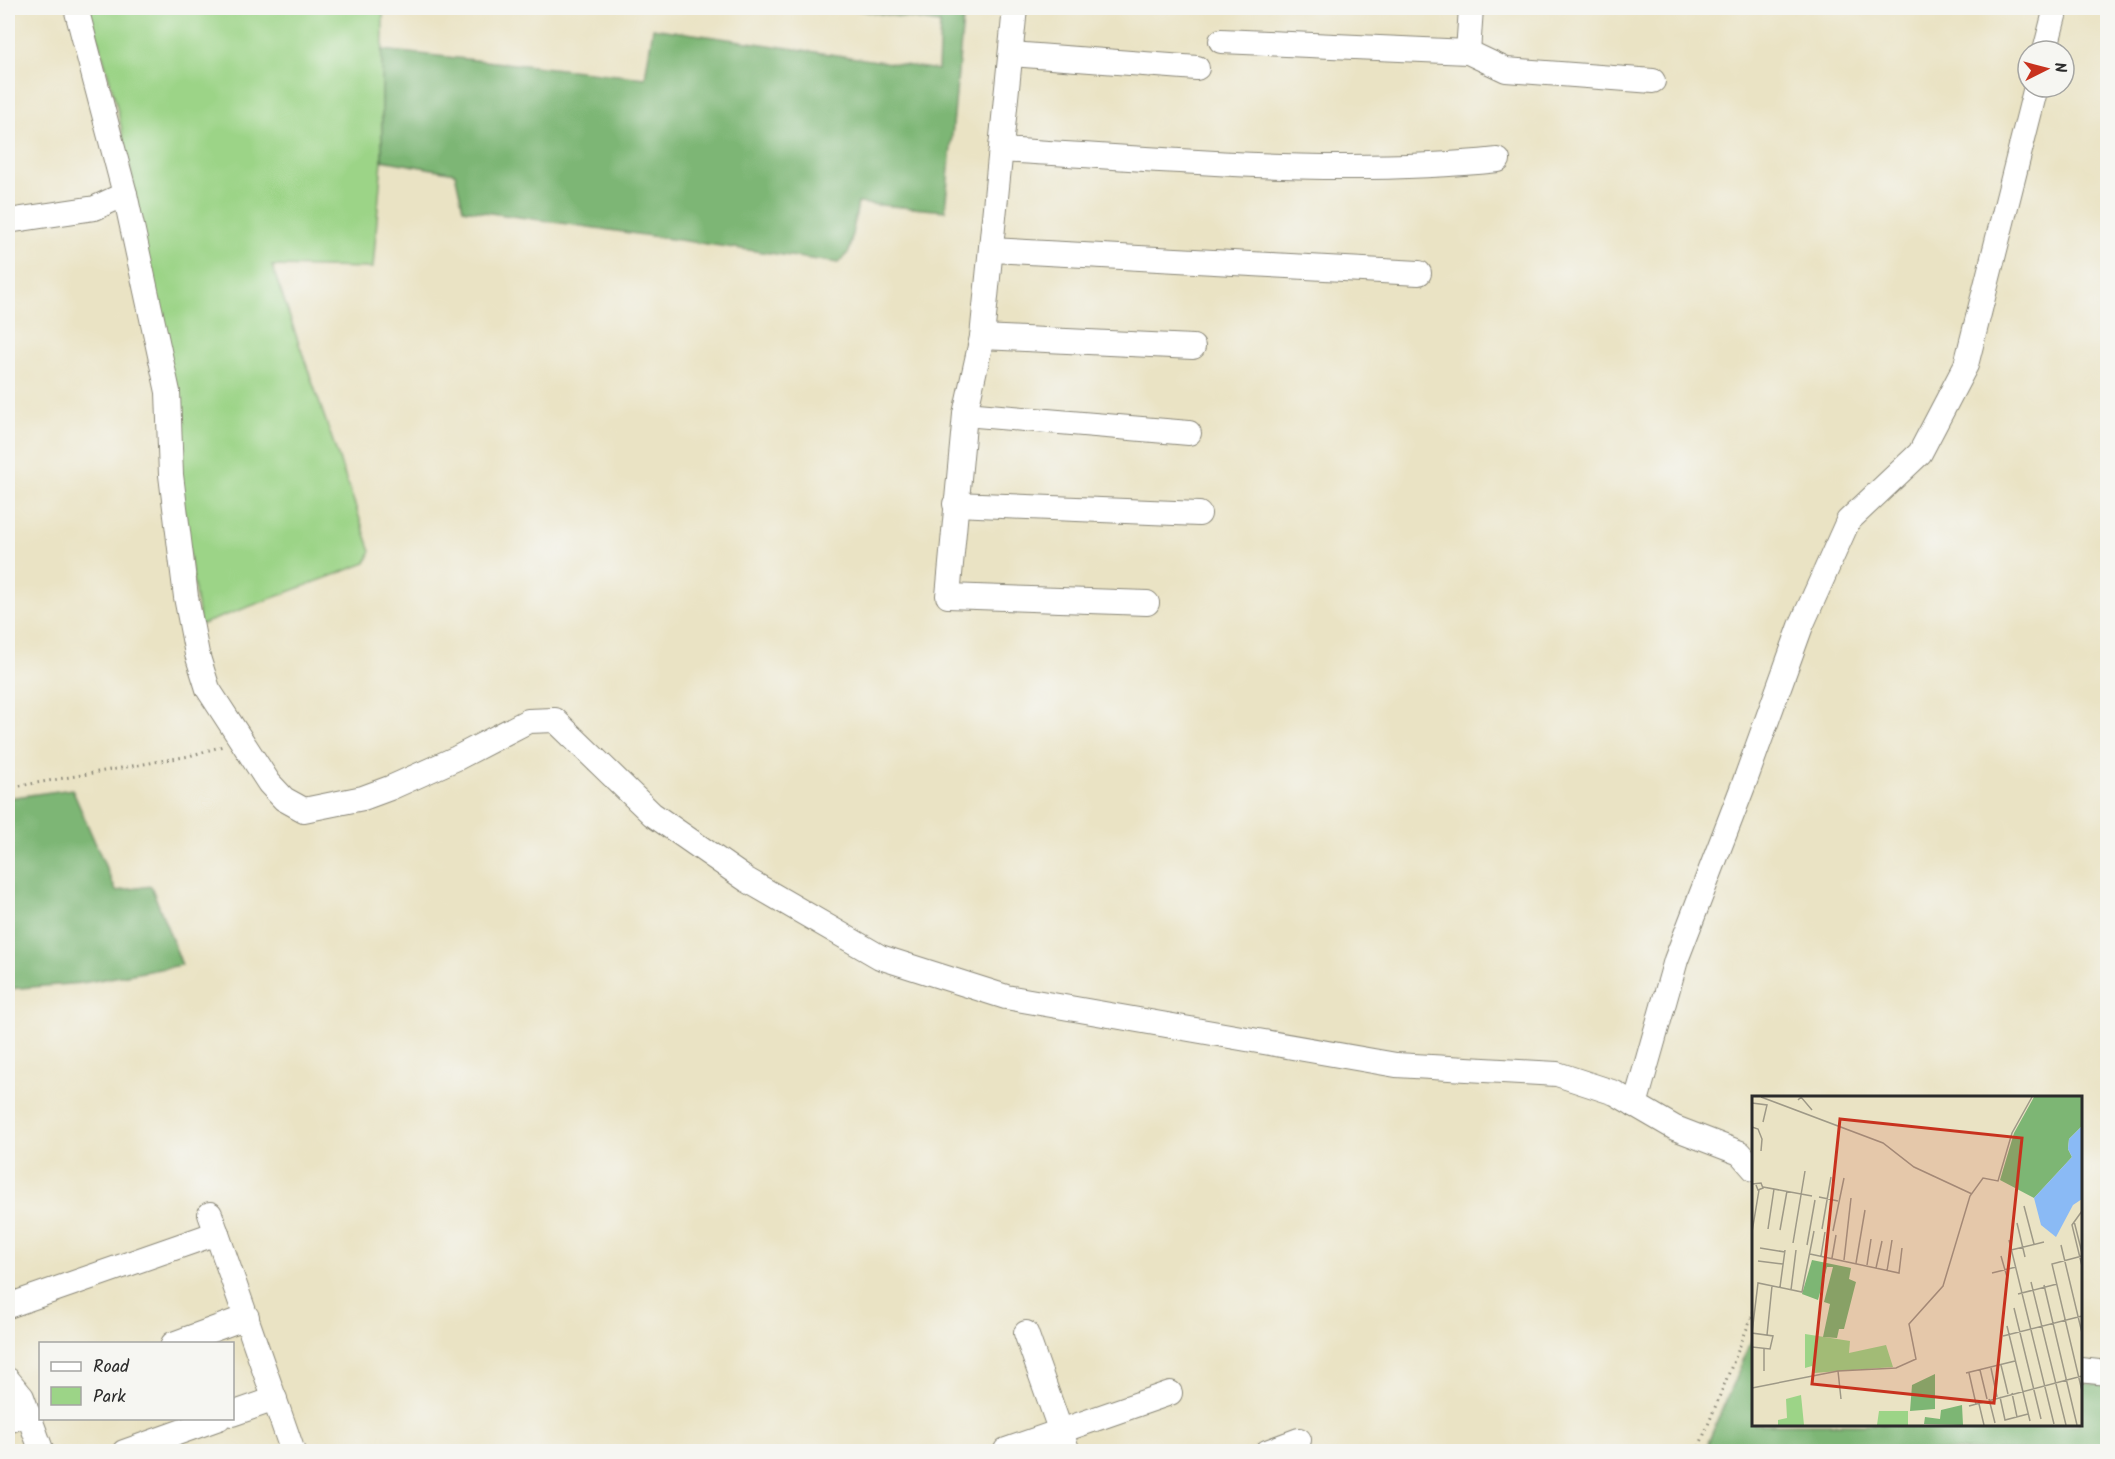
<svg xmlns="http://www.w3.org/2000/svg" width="2115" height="1459" viewBox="0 0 2115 1459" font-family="Kalam,sans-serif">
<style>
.green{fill:#9cd487;stroke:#648059;stroke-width:1.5}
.forest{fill:#7db674;stroke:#547050;stroke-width:1.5}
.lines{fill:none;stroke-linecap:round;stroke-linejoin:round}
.minor-casing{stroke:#8a8778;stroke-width:26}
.path{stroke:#8a8778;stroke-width:3;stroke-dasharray:1.5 4.5;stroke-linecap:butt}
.minor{stroke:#fff;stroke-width:24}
.inset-road{fill:none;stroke:#9e9987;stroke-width:1.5}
.view{fill:#c8321e;fill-opacity:0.15;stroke:#c8321e;stroke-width:3}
.inset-edge{fill:none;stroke:#2b2b2b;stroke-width:3}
</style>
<rect width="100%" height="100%" fill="#f6f6f2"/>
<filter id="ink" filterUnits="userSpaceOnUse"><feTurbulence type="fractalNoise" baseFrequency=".0167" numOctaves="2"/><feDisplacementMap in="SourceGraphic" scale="12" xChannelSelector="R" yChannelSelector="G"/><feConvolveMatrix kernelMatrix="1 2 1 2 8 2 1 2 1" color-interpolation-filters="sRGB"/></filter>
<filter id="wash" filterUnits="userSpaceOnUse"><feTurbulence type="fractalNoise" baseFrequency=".008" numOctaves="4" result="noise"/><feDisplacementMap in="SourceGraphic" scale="24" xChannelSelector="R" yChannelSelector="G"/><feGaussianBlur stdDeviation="1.35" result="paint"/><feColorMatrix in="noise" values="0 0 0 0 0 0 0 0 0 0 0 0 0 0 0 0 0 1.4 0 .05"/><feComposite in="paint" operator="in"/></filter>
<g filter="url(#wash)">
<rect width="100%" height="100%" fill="#eae3c4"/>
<polygon class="green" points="89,8 383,8 382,160 373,268 272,266 371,551 366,563 200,625 132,177 115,99"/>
<g class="forest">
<polygon points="844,8 964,8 945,211 858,203 849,252 838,263 463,209 455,173 382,160 382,50 645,78 653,28 938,70 940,23"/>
<polygon points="72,789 116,891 151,886 182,965 82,983 8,989 8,798"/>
<polygon points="1753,1337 1754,1424 2080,1424 2081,1383 2107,1385 2107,1451 1704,1452"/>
</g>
</g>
<g filter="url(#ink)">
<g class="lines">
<defs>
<g id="minor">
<polyline points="76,8 125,194 168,392 171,475 186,597 197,654 208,689 269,783 284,799 304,810 363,798 390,788 457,758 528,721 555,720 652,814 747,880 880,957 1006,997 1396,1065 1557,1074 1615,1093 1675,1128 1740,1153 1754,1169"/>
<polyline points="1015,8 982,337 965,414 948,596 1147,603"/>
<polyline points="1221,41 1468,52 1506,70 1653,81"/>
<polyline points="2045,51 2056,8"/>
<polyline points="1468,52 1471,8"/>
<polyline points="1011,54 1197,68"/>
<path d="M1001 150C1166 159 1333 177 1498 160"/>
<polyline points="8,221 95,208 125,194"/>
<polyline points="991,250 1419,273"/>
<polyline points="982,337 1193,347"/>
<polyline points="965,414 1189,433"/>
<polyline points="955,504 1199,514"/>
<polyline points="1635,1105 1676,960 1745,781 1801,626 1848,521 1920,453 1966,365 2036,87"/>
<polyline points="210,1214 293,1452"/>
<polyline points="8,1306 217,1233"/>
<polyline points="1026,1333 1068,1452"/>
<polyline points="173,1344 247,1317"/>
<polyline points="2080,1370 2108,1373"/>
<polyline points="8,1380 22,1397 42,1452"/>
<polyline points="232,1414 275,1399"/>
<polyline points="8,1421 28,1414"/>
<polyline points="1006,1450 1170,1393"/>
<polyline points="124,1452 219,1418"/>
<polyline points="1267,1452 1299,1440"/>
</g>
</defs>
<use href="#minor" class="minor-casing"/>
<g class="path">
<polyline points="8,788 189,756 223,746"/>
<polyline points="1697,1452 1754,1311"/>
</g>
<use href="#minor" class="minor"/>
</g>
</g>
<g transform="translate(1752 1096)">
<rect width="330" height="330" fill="#eae3c4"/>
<path d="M53 238 98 245 97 257 134 249 141 271 62 277 60 270 53 272ZM49 299 52 329H26V324L35 322 34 303ZM127 315H156V329H125Z" fill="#9cd487"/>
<path d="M282 1H330V30L317 43 316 53 320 61 282 102 248 84 262 37ZM60 164 99 172 97 183 104 186 92 233H87L85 242 71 241 78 208 72 206 81 171H75L66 204 50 198ZM183 278V313L158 315 160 289ZM210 309 211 329 172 328 173 321 188 323 189 314Z" fill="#7db674"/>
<path d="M330 30V103L321 109 304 141 289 129 282 102 320 61 316 53 317 43Z" fill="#8abaf5"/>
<path class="inset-road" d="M9 1 131 47 162 71 220 98M46 4 49 1 60 14M0 7 15 9 11 26M0 31 6 33 10 43 9 55M0 88 9 87 11 92 6 94 4 89M11 91 60 100M67 101 86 105M272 110 282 148M330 115 320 129 330 170M322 125 330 157M265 127 273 161M16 133 22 93M70 133 79 81M28 134 35 95M81 135 92 82M0 136 7 94M257 144 302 328M41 147 53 75M55 149 63 104M309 149 330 237M8 152 33 156M259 154 292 146M58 158 147 177 150 152M69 160 73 136M249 160 255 181M330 160 300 168 330 295M80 162 84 139M92 164 99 102M6 165 31 168M104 167 113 114M115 169 119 143M124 172 130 145M135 175 140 144M240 177 264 171M279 186 314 329M292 189 325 329M28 191 33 154M39 194 44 154M266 198 305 188M262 212 289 323M255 230 278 325M15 239 20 190M251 240 330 220M0 251 18 253 21 240 0 237 6 187 50 196 62 135M12 253V275M249 269 256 298M239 272 245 301M228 274 235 303M86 275 89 303M214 277 263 265M217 277 224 308M0 292 86 275 144 272 164 263 157 228 191 190 218 100 231 82 246 85 260 37 280 1M260 297 265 321M248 301 253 324 276 318M237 303 243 327M227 308 232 329M217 310 330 280"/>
<path class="view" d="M88 23 270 42 242 307 60 288Z"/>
<rect width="330" height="330" class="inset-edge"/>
</g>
<rect width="2115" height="1459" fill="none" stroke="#f6f6f2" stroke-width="30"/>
<rect x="39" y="1342" width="195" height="78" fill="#f6f6f2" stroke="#a5a5a2" stroke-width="1.5"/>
<rect x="51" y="1362" width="30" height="9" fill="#ffffff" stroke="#a5a5a2" stroke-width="1.5"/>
<text x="93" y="1372" font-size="18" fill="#2b2b2b">Road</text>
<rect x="51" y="1387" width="30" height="18" fill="#9cd487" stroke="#a5a5a2" stroke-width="1.5"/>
<text x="93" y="1402" font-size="18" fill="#2b2b2b">Park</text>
<g transform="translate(2046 69) rotate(84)"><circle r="28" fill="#f6f6f2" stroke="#a5a5a2" stroke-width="1.5"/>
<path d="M0-4.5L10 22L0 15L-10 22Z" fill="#c8321e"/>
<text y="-9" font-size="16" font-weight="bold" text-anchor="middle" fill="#2b2b2b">N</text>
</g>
</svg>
